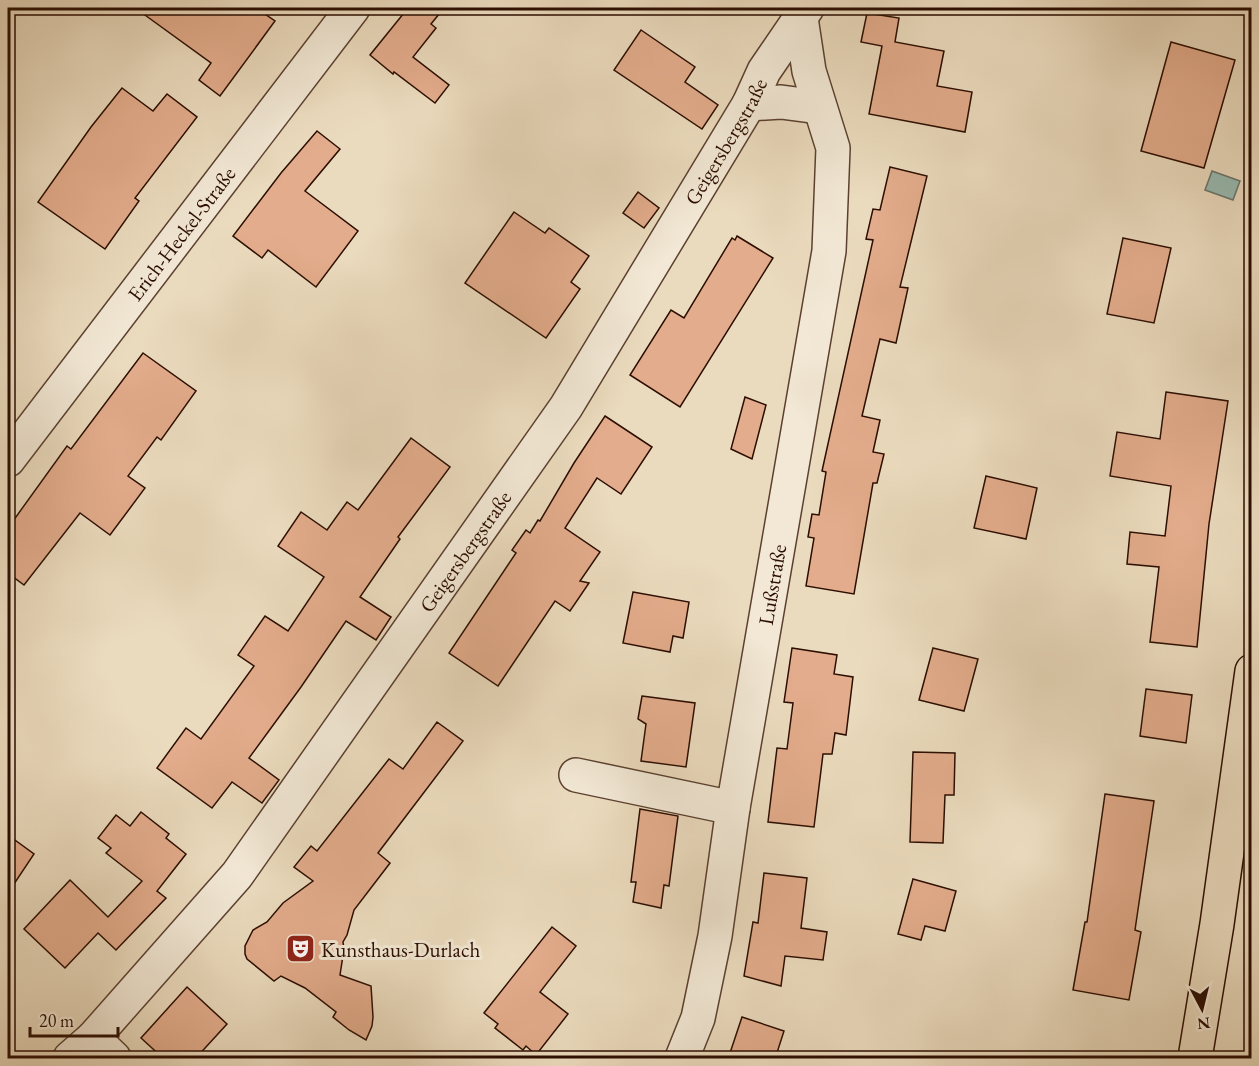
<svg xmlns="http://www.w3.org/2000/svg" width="1259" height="1066" viewBox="0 0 1259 1066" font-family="'EB Garamond',serif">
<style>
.water{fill:#98bbb3;stroke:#6c756c;stroke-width:1.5}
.building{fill:#e3ac8c;stroke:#2b0d01;stroke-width:1.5}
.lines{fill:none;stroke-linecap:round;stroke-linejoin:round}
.minor-casing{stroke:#5b4030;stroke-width:36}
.major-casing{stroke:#2b0d01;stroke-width:36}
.minor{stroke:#f2e8d5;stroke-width:33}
.major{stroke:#ebdbbe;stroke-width:33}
.labels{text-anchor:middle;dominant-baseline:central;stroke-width:6;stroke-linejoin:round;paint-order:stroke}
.street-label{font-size:21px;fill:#2b0d01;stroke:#f2e8d5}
.poi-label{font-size:21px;fill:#2b0d01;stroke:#f2e8d5;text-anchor:start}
</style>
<rect width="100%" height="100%" fill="#ebdbbe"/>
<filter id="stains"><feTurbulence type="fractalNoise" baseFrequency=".00333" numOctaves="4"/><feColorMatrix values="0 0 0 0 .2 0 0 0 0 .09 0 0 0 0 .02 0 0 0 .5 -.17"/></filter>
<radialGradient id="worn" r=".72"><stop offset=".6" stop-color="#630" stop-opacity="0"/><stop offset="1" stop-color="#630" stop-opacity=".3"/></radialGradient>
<polygon class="water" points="1212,171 1240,181 1233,200 1205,190"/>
<g class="building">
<polygon points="193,8 256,8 275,21 220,96 199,80 211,63 138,10"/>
<polygon points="408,8 444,8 431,24 436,28 413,57 449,85 435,103 394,72 393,74 370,55"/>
<polygon points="867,13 899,18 895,42 944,51 937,86 972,92 965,132 869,114 882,46 861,42"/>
<polygon points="641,30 695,67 685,82 718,105 702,129 614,70"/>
<polygon points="1171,42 1235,60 1204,168 1141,151"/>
<polygon points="122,88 153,111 167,94 197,117 135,198 139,201 105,249 38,202 91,127"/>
<polygon points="317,131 340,149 305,191 358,231 316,287 268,250 262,258 233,236 281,173"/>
<polygon points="890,167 927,176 900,287 908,288 896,343 880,339 862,416 880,420 873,452 884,454 877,483 873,483 854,594 806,586 814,538 808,537 812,514 819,515 826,472 822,471 873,240 866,239 873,209 880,210"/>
<polygon points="638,192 659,208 644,228 623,213"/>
<polygon points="514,212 545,233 549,228 589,256 571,282 580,289 546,338 465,283"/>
<polygon points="737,236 773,258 680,407 630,375 671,310 684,318 732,238 735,240"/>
<polygon points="1123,238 1171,248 1154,323 1107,314"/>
<polygon points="143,353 196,391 161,440 157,437 128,476 145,488 110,535 80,513 24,585 8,573 8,528 67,446 71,449"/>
<polygon points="1166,392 1228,401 1209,524 1197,647 1150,642 1159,567 1127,564 1130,532 1165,536 1171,486 1110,476 1117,432 1160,439"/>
<polygon points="745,397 766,405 752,459 731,449"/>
<polygon points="605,416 652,447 621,494 597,478 565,528 600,552 580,581 589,583 570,611 555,601 498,686 449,653 516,553 512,550 526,530 530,533 538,520 540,521 574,463"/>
<polygon points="411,438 450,467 398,537 400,539 360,597 391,617 376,640 346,621 301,687 249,758 279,780 262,803 232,782 212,808 157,768 186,728 201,739 254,666 238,655 265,616 288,631 324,577 278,546 301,512 327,530 347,502 358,510"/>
<polygon points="986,476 1037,488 1026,539 974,528"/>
<polygon points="633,592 689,602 683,638 673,636 670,652 623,643"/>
<polygon points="792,648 837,655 834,674 853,677 846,735 835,733 832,754 823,754 814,827 768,822 777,748 787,749 793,703 784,702"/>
<polygon points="933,648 978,659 964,711 919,700"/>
<polygon points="1146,689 1192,695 1186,743 1140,736"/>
<polygon points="642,696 695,703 686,767 641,761 646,724 638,719"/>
<polygon points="437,722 463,741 378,853 390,863 354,910 347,935 343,942 344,949 340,975 371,986 373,1017 372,1026 366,1040 349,1030 333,1017 336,1012 305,988 281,976 274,981 247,959 245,954 245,946 253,930 267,922 283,903 313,881 294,867 311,846 317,851 389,759 403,769"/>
<polygon points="913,752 955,753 954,795 945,795 943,843 910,842"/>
<polygon points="1105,794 1154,801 1135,930 1141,932 1129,1000 1073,990 1085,922 1087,922"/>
<polygon points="640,809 678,816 669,886 664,885 661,908 633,902 636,882 631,882"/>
<polygon points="141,812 169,834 166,838 186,854 157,891 166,898 116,950 98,933 65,968 24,929 70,880 108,917 142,881 106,853 111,848 98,838 116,815 130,826"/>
<polygon points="8,835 34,854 8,893"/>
<polygon points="764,873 807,878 801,928 827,932 823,960 785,956 781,986 744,976 753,922 758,923"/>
<polygon points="913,879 956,891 945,931 925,926 921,940 898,934"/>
<polygon points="552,927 576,946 540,992 568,1014 536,1055 526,1046 523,1050 495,1028 498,1024 484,1013"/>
<polygon points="187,987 227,1024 195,1059 164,1059 141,1038"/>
<polygon points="742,1017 784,1031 775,1059 728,1059"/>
</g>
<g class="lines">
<defs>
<g id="minor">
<polyline points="749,104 781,102 819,107"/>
<path id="s1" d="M8 460 353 8"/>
<polyline points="576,775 733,808"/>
<polyline points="93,1038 114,1058"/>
<path id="s2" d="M70 1058 93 1038 237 875 566 407 749 104 764 71 807 8"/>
<path id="s3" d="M682 1058 698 1018 715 936 733 808 829 251 833 148 809 71 801 18"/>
</g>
<polyline id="major" points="1195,1058 1217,924 1252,671"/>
</defs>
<use href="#minor" class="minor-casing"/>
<use href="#major" class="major-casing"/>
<use href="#minor" class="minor"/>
<use href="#major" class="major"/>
</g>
<defs>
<symbol id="theatre-square" viewBox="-11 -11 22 22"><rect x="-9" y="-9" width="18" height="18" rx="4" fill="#8f2418" stroke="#f2e8d5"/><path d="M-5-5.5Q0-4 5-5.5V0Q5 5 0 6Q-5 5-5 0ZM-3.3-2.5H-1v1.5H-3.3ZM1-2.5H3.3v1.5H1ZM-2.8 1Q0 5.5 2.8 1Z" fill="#fff"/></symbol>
</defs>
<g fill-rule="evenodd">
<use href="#theatre-square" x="284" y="932" width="33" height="33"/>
</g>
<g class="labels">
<g class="street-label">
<text stroke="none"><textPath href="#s2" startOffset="1130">Geigersbergstraße</textPath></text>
<text stroke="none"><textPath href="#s1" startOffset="285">Erich-Heckel-Straße</textPath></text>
<text stroke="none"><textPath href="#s2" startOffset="644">Geigersbergstraße</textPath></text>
<text stroke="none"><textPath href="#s3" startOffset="483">Lußstraße</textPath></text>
</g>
<g class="poi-label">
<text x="321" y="949">Kunsthaus-Durlach</text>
</g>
</g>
<rect width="1259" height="1066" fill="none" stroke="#ebdbbe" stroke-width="30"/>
<rect x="9" y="9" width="1241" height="1048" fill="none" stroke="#2b0d01" stroke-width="3"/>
<rect x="15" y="15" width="1229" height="1036" fill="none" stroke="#2b0d01" stroke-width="1.5"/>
<g transform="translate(1202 1009) rotate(173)" stroke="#f2e8d5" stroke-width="4.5" paint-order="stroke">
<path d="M0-4.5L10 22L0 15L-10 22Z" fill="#2b0d01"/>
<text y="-9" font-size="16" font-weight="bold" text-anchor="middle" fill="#2b0d01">N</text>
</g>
<path d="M30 1027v9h88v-9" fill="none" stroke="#2b0d01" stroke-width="3"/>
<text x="39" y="1027" font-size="18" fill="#2b0d01" stroke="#f2e8d5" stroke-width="4.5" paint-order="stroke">20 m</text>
<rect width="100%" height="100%" filter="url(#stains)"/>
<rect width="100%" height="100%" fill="url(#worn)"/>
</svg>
